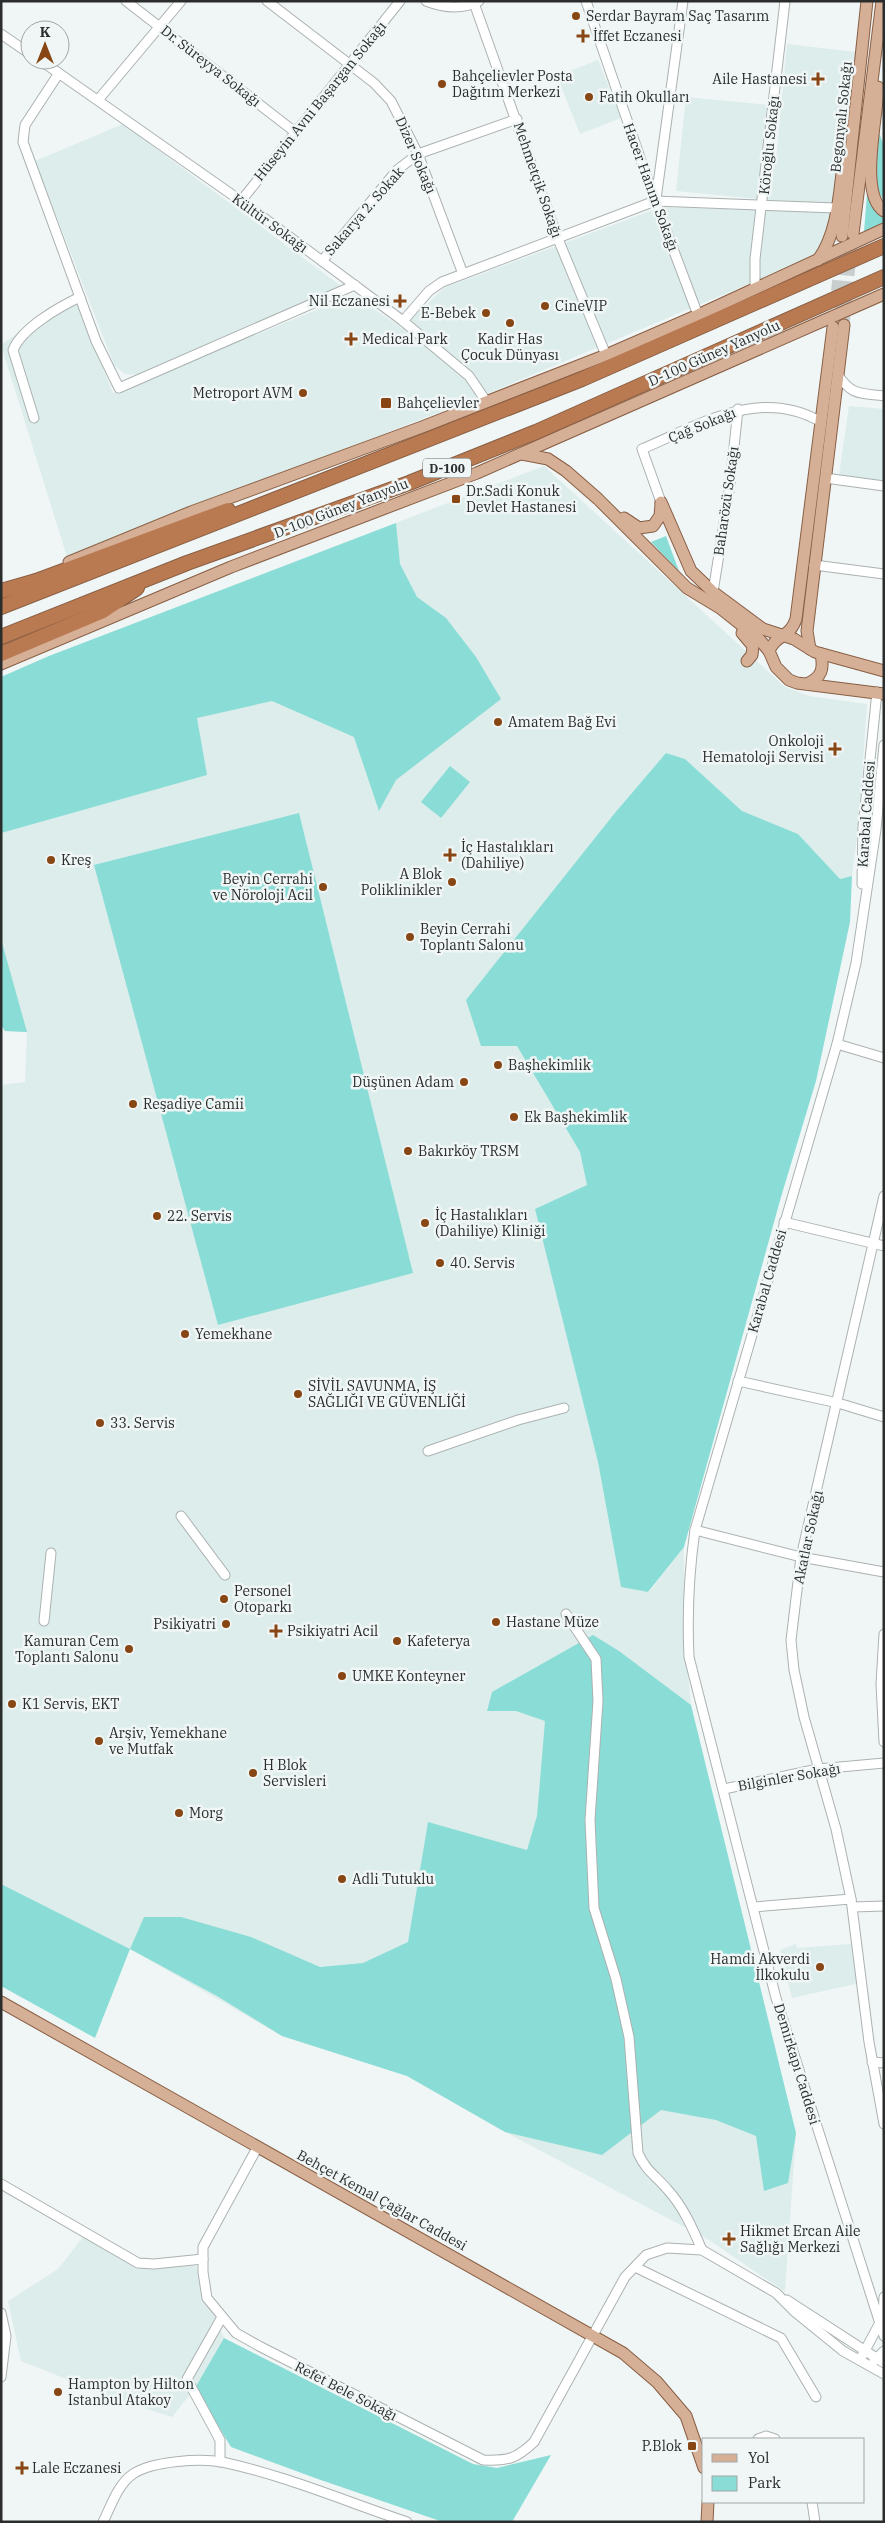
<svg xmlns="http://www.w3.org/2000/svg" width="885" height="2523" viewBox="0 0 885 2523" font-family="'IBM Plex Serif',serif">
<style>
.built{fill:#dcedeb}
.green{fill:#8addd6}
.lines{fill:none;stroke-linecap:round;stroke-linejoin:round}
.major-tunnel{stroke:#c8cece;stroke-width:11;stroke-dasharray:11 5.5;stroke-linecap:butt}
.minor-casing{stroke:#abb2b1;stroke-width:11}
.major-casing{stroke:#885f44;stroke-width:13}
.highway-casing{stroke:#885f44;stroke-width:16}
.minor{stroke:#fff;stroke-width:9}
.major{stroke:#d6af97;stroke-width:11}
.highway{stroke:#ba7a51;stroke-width:14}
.poi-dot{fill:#874613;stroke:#f0f6f6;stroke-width:2}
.labels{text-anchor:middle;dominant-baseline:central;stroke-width:5;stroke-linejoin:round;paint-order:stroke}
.shield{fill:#f0f6f6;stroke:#656969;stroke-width:1}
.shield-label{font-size:12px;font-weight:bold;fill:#2a2d2c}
.poi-label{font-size:14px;fill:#2a2d2c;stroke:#f0f6f6;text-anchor:start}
.street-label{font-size:14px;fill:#2a2d2c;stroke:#f0f6f6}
</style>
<rect width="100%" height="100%" fill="#f0f6f6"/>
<g class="built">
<polygon points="787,44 856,52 841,164 828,238 815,256 494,391 67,557 1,345 73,294 113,393 353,295 402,328 444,288 661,207 757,210 760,181 757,199 676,191 686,97 769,105 763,159 776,160"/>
<polygon points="598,60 621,118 580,134 557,76"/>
<polygon points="123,124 341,286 137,375 125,374 114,365 35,161"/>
<polygon points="849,406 884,409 884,481 839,475"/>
<polygon points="544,466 785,687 809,696 867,704 859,822 852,876 840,879 798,834 742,811 685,759 666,753 614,814 466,1001 517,1046 580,1152 588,1185 598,1462 621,1587 649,1592 684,1547 684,1631 691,1705 796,2133 785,2292 709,2240 505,2132 407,2076 282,2036 130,1949 1,1884 1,1085 25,1082 27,1032 5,1031 1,1025 1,677 49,656"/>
<polygon points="796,1944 797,1948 851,1944 860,1983 792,1998 780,1950"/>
<polygon points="83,2237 135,2267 196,2266 201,2286 224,2338 195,2388 172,2417 116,2399 21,2361 8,2301 58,2269"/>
</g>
<g class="green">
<path d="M878 130 884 146V199C867 183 876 151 878 130Z"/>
<polygon points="867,194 872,205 884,217 884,222 864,232"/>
<polygon points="396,523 400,564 417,597 446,618 476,657 501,699 396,780 379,811 354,737 272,701 197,718 207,775 1,833 1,677 49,656"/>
<polygon points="666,536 679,571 651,542"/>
<polygon points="666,753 685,759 742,811 798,834 840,879 852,876 850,922 816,1081 781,1197 684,1547 648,1592 621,1587 598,1462 535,1209 587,1185 580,1152 517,1046 481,1046 466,1000 614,814"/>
<polygon points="450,766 470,782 441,818 421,802"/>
<polygon points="299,813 413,1273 218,1325 94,865"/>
<polygon points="1,939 27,1032 5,1031 1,1025"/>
<polygon points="593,1635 619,1651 691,1705 796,2133 788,2183 764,2191 756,2136 716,2120 661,2110 602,2155 505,2132 407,2076 282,2036 217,1996 130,1949 95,2038 1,1986 1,1884 130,1949 144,1917 181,1917 251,1937 320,1967 363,1963 408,1942 428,1822 527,1850 537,1816 545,1721 516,1711 487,1711 492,1692"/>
<polygon points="224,2338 473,2464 497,2468 551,2455 512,2522 443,2522 315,2478 231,2447 195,2388"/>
</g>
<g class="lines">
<g class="major-tunnel">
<polyline points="833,324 842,240"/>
<polyline points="844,325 853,235"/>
</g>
<defs>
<g id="minor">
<polyline points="126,1 295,132"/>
<polyline points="267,1 374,83 391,101 418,154 463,274"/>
<path d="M426 1C444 8 462 10 479 1"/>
<polyline points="586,1 655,201 698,315"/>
<polyline points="474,3 558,239 606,355"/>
<polyline points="1,34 30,54"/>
<polyline points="40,60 241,201 403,321 469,376 486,401"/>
<polyline points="59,73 25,125 23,142 96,341 119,388 355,285"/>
<polyline points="98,100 181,1"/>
<polyline points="656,199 683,1"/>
<polyline points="241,201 400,1"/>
<polyline points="322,261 397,170 418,154 517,119"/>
<polyline points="755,289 755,259 785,1"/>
<polyline points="403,321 429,291 442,282 655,201 836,208"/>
<path d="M838 375C852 396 861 393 884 396"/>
<path d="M34 418 13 350C22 328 59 307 80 297"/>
<polyline points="825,478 884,486"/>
<path d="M661 502 642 449C699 425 760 386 821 422"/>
<polyline points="814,565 884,574"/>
<polyline points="713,592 730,485 738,409"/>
<path d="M884 745 876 829 856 963 837 1044 695 1530C689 1572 687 1615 689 1657L776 1998 884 2336"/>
<polyline points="862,884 863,827 877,692"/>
<polyline points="837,1044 884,1058"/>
<polyline points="884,1196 801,1557 791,1640 794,1670 804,1717 836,1829 851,1899 869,2042 884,2124"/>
<polyline points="784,1222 884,1246"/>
<polyline points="738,1381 838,1403 884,1417"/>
<polyline points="428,1451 518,1420 564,1408"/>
<polyline points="181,1516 225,1575"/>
<polyline points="695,1530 801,1557 884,1572"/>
<path d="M566 1614 596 1659 598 1701 590 1820 594 1908 616 1979 629 2037 638 2153C646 2171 655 2175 667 2189 683 2206 693 2229 702 2250"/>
<polyline points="44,1621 51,1553"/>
<polyline points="884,1634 881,1684 884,1742"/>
<polyline points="724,1789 818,1769 884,1763"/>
<polyline points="754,1907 851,1899"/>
<polyline points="853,1907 884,1906"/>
<polyline points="872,2062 884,2063"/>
<path d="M257 2148 203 2247V2272L207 2298 236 2333 259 2346 483 2460C508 2461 516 2459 534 2442L625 2277 646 2255 667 2248 702 2250 776 2293 795 2312 843 2351 884 2374"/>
<polyline points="1,2184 138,2263 154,2264 203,2259"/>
<polyline points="635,2267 781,2338 816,2397"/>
<polyline points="787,2300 884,2363"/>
<polyline points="1,2313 6,2336 1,2377"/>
<polyline points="862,2356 883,2317 884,2297"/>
<polyline points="874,2361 884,2351"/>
<polyline points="758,2439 766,2436 775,2439"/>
<polyline points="220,2462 220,2440 187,2379 222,2317"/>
<polyline points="812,2502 815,2522"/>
<path d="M103 2522C111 2506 118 2484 133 2474 152 2461 201 2458 222 2462 284 2475 347 2502 407 2522"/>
</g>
<g id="major">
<path d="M878 87C878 115 858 194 884 211"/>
<polyline points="853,234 882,1"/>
<polyline points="842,236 867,1"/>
<path d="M818 260C840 230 839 186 845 151"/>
<polyline points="522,454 548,459 566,471 598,499 687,588 720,608 759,639 769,651 776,667 789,680 797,683 884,694"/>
<polyline points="661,502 691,571 713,592 763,629 794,639 815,652 884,671"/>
<polyline points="624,518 639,528 653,526 660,516 661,504"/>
<polyline points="69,562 191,512 422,427 606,355 698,315 884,229"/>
<polyline points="742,633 753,646 752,655 747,661"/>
<polyline points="810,649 807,631 844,325"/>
<path d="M769 651C776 634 790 638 796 619L833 327"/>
<polyline points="1,664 231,567 477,473 884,294"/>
<path d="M807 684C822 677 824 669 821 654"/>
<polyline points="1,2002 623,2353 657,2382 686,2416 704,2468"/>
<polyline points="707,2522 708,2502"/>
</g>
<g id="highway">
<polyline points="1,591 36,581 228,510"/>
<polyline points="1,607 582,379 884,246"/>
<polyline points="1,637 187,563 409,483 536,432 884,277"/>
<polyline points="1,654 103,611 137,588"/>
</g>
</defs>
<use href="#minor" class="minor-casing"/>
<use href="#major" class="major-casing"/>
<use href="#highway" class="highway-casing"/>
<use href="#minor" class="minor"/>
<use href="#major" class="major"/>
<use href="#highway" class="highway"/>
</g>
<g class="poi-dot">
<circle cx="576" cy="16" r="5"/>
<path d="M580.5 28.5h5v5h5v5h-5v5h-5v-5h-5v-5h5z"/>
<path d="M815.5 71.5h5v5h5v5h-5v5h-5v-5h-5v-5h5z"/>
<circle cx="442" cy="84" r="5"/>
<circle cx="589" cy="97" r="5"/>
<path d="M397.5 293.5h5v5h5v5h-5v5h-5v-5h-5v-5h5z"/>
<circle cx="545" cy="306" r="5"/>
<circle cx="486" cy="313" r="5"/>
<circle cx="510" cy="323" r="5"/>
<path d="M348.5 331.5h5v5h5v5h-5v5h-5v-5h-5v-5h5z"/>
<circle cx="303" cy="393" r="5"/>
<rect x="380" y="397" width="12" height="12" rx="2.5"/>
<rect x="451" y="494" width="10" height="10" rx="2.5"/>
<circle cx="498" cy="722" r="5"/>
<path d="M832.5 741.5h5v5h5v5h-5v5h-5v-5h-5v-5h5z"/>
<path d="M447.5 847.5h5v5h5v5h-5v5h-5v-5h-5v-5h5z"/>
<circle cx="51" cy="860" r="5"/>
<circle cx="452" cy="882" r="5"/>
<circle cx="323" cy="887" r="5"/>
<circle cx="410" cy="937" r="5"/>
<circle cx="498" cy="1065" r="5"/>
<circle cx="464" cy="1082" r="5"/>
<circle cx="133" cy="1104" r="5"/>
<circle cx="514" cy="1117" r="5"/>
<circle cx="408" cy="1151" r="5"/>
<circle cx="157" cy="1216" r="5"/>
<circle cx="425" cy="1223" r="5"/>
<circle cx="440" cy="1263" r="5"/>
<circle cx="185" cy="1334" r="5"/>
<circle cx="298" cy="1394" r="5"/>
<circle cx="100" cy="1423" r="5"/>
<circle cx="224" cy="1599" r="5"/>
<circle cx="496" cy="1622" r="5"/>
<circle cx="226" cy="1624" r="5"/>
<path d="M273.5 1623.5h5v5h5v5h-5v5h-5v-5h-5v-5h5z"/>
<circle cx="397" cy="1641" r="5"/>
<circle cx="129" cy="1649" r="5"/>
<circle cx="342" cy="1676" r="5"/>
<circle cx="12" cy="1704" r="5"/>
<circle cx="99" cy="1741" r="5"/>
<circle cx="253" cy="1773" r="5"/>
<circle cx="179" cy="1813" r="5"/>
<circle cx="342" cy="1879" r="5"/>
<circle cx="820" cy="1967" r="5"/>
<path d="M726.5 2231.5h5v5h5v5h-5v5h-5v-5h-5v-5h5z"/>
<circle cx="58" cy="2392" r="5"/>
<rect x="687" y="2441" width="10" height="10" rx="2.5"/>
<path d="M19.5 2460.5h5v5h5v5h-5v5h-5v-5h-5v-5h5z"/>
</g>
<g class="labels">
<rect class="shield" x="423" y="458.5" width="48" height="19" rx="4"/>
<g class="shield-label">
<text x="447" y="468">D-100</text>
</g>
<g class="poi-label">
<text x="586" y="16">Serdar Bayram Saç Tasarım</text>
<text x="593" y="36">İffet Eczanesi</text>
<text x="452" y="76">Bahçelievler Posta<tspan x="452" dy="16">Dağıtım Merkezi</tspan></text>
<text x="807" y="79" text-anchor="end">Aile Hastanesi</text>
<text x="599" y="97">Fatih Okulları</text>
<text x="390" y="301" text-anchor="end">Nil Eczanesi</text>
<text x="555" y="306">CineVIP</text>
<text x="476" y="313" text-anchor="end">E-Bebek</text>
<text x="362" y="339">Medical Park</text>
<text x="510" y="339" text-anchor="middle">Kadir Has<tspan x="510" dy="16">Çocuk Dünyası</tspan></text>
<text x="293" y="393" text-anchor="end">Metroport AVM</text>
<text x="397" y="403">Bahçelievler</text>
<text x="466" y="491">Dr.Sadi Konuk<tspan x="466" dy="16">Devlet Hastanesi</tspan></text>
<text x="508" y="722">Amatem Bağ Evi</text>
<text x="824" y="741" text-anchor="end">Onkoloji<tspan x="824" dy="16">Hematoloji Servisi</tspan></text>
<text x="461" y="847">İç Hastalıkları<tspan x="461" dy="16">(Dahiliye)</tspan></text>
<text x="61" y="860">Kreş</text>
<text x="442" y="874" text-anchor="end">A Blok<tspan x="442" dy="16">Poliklinikler</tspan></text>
<text x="313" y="879" text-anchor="end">Beyin Cerrahi<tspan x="313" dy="16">ve Nöroloji Acil</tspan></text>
<text x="420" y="929">Beyin Cerrahi<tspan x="420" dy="16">Toplantı Salonu</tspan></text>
<text x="508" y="1065">Başhekimlik</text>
<text x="454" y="1082" text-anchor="end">Düşünen Adam</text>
<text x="143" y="1104">Reşadiye Camii</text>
<text x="524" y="1117">Ek Başhekimlik</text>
<text x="418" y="1151">Bakırköy TRSM</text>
<text x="435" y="1215">İç Hastalıkları<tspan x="435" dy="16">(Dahiliye) Kliniği</tspan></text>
<text x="167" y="1216">22. Servis</text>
<text x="450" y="1263">40. Servis</text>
<text x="195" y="1334">Yemekhane</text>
<text x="308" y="1386">SİVİL SAVUNMA, İŞ<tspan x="308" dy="16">SAĞLIĞI VE GÜVENLİĞİ</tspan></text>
<text x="110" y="1423">33. Servis</text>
<text x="234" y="1591">Personel<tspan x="234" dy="16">Otoparkı</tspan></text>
<text x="506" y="1622">Hastane Müze</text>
<text x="216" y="1624" text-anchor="end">Psikiyatri</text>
<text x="287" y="1631">Psikiyatri Acil</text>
<text x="119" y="1641" text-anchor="end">Kamuran Cem<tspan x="119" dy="16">Toplantı Salonu</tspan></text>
<text x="407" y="1641">Kafeterya</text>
<text x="352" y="1676">UMKE Konteyner</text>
<text x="22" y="1704">K1 Servis, EKT</text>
<text x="109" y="1733">Arşiv, Yemekhane<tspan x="109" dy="16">ve Mutfak</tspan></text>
<text x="263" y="1765">H Blok<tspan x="263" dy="16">Servisleri</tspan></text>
<text x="189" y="1813">Morg</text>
<text x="352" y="1879">Adli Tutuklu</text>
<text x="810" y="1959" text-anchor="end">Hamdi Akverdi<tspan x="810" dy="16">İlkokulu</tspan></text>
<text x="740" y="2231">Hikmet Ercan Aile<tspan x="740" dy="16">Sağlığı Merkezi</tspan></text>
<text x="68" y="2384">Hampton by Hilton<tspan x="68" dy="16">Istanbul Atakoy</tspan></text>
<text x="682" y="2446" text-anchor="end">P.Blok</text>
<text x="32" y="2468">Lale Eczanesi</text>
</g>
<g class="street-label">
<text transform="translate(211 66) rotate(38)">Dr. Süreyya Sokağı</text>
<text transform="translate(320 101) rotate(-51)">Hüseyin Avni Başargan Sokağı</text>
<text transform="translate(841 117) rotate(-84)">Begonyalı Sokağı</text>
<text transform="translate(769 145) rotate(-84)">Köroğlu Sokağı</text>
<text transform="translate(416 155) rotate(67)">Dizer Sokağı</text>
<text transform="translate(538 180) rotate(71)">Mehmetçik Sokağı</text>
<text transform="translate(651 187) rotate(70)">Hacer Hanım Sokağı</text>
<text transform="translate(364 211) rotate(-49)">Sakarya 2. Sokak</text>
<text transform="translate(270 223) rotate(36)">Kültür Sokağı</text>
<text transform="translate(714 353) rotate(-24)">D-100 Güney Yanyolu</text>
<text transform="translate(702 425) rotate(-22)">Çağ Sokağı</text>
<text transform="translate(726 501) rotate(-82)">Baharözü Sokağı</text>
<text transform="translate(341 508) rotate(-21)">D-100 Güney Yanyolu</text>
<text transform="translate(866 814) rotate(-86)">Karabal Caddesi</text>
<text transform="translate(767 1281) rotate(-74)">Karabal Caddesi</text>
<text transform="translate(808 1537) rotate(-78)">Akatlar Sokağı</text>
<text transform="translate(789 1777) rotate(-10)">Bilginler Sokağı</text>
<text transform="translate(797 2064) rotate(73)">Demirkapı Caddesi</text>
<text transform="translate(382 2200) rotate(29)">Behçet Kemal Çağlar Caddesi</text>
<text transform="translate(346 2391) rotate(27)">Refet Bele Sokağı</text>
</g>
</g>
<rect width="885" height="2523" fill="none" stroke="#2a2d2c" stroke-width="5"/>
<rect x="702" y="2438" width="162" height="65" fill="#f0f6f6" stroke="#a1a6a5"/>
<rect x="712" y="2454" width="25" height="8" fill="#d6af97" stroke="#a1a6a5"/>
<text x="748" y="2463" font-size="15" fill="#2a2d2c">Yol</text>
<rect x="712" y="2476" width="25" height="15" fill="#8addd6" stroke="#a1a6a5"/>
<text x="748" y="2488" font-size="15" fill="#2a2d2c">Park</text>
<g transform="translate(45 45)"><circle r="24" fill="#f0f6f6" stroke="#a1a6a5"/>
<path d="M0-4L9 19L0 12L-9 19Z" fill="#874613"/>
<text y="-8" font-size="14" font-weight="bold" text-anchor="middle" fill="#2a2d2c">K</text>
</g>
</svg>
